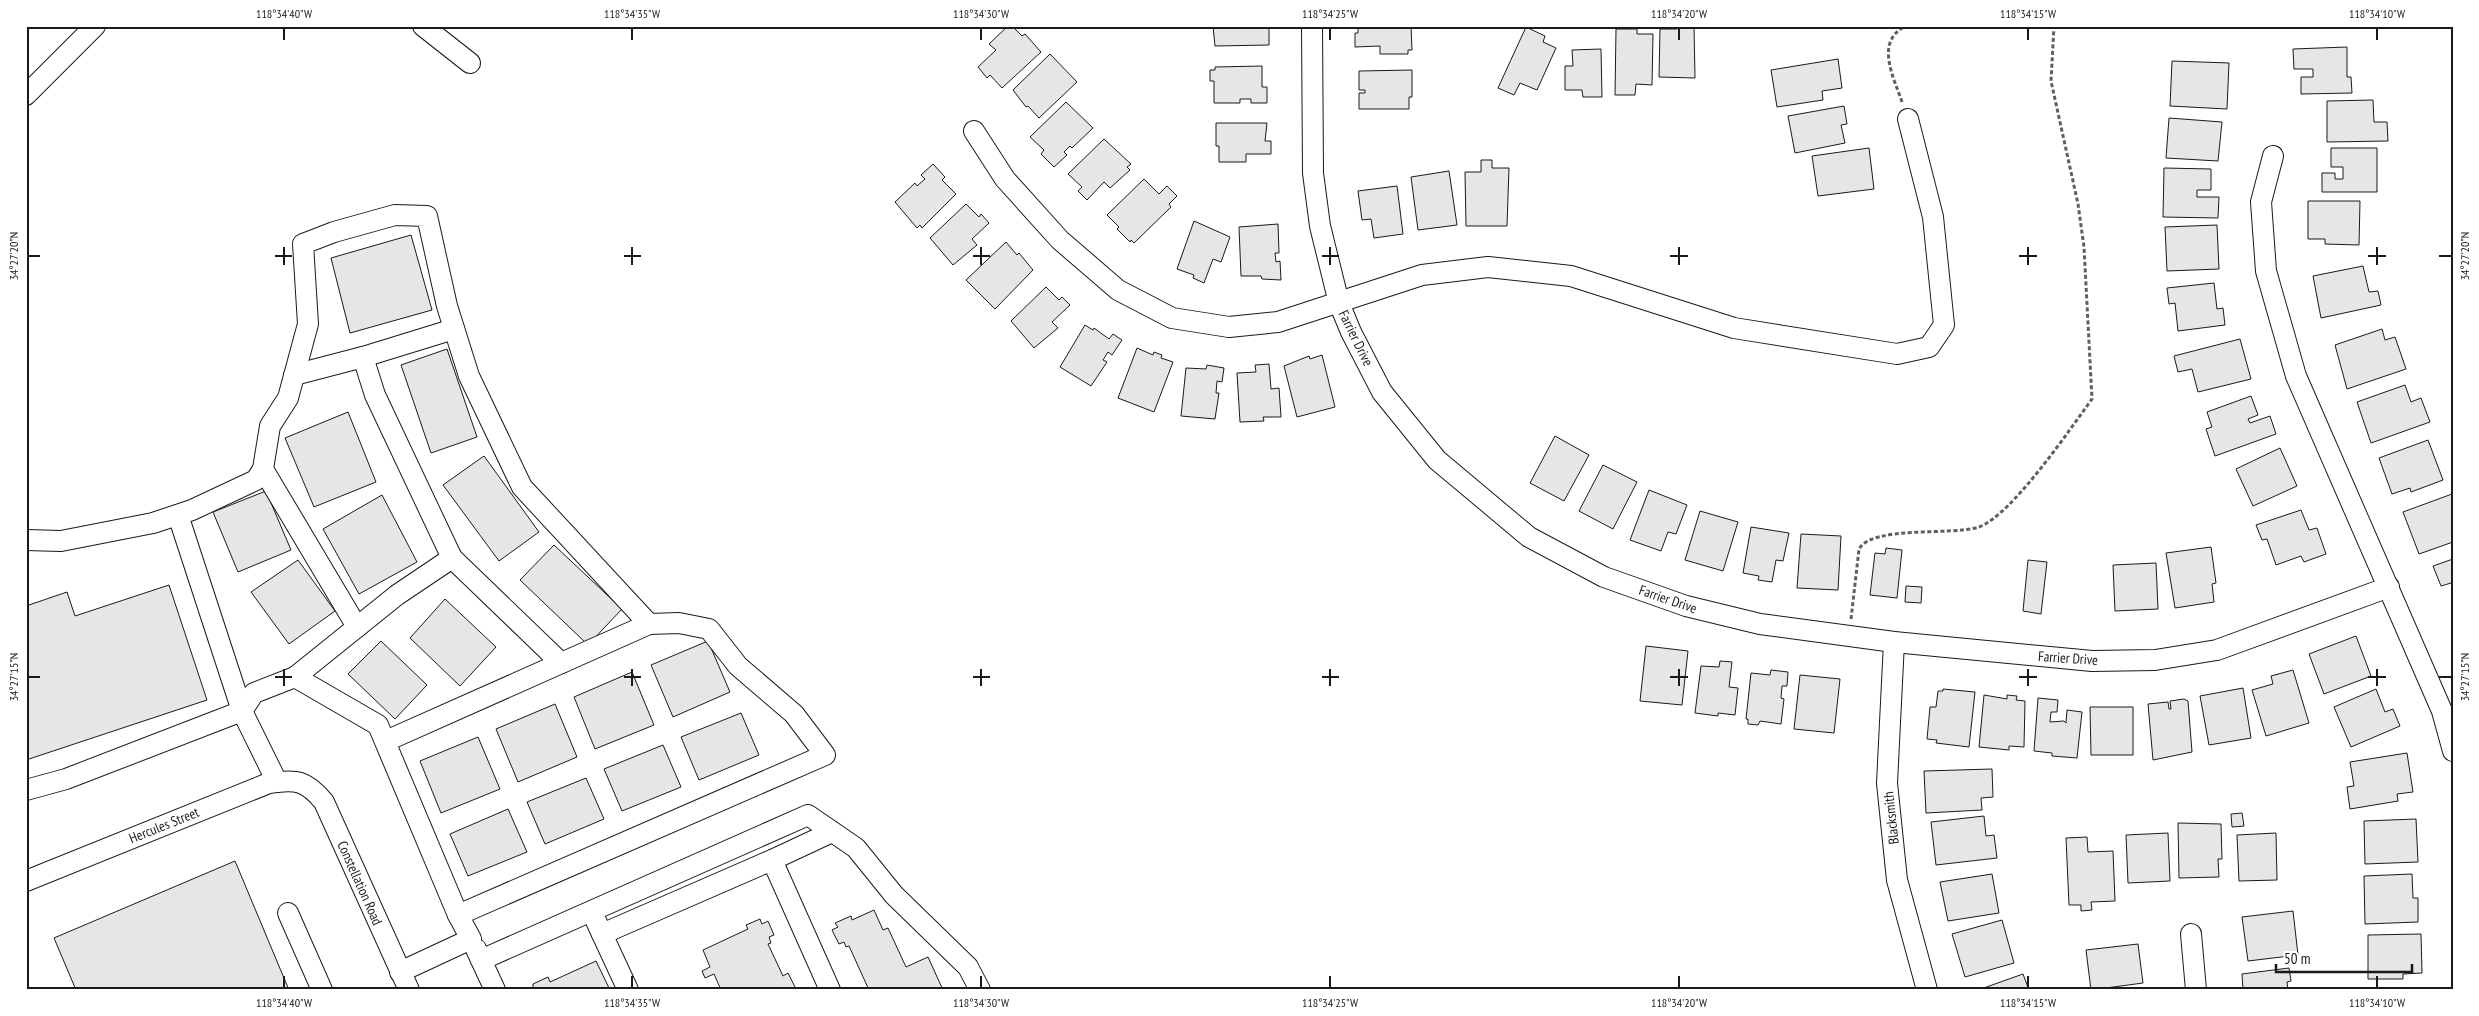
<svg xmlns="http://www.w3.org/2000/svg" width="2479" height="1016" viewBox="0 0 2479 1016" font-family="'PT Sans Narrow',sans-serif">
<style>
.building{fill:#e6e6e6;stroke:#1a1a1a}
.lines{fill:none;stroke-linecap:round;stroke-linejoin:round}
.minor-casing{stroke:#1a1a1a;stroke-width:22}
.path{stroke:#5f5f5f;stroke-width:3;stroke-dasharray:4 2.5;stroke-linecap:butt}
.minor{stroke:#fff;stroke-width:20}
.ticks{fill:none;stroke:#1a1a1a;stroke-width:2}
.labels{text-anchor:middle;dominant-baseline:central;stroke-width:4;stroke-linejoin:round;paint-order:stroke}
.street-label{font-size:14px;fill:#1a1a1a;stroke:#fff}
.neatline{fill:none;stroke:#1a1a1a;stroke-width:2}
.ticks-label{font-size:12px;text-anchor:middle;fill:#1a1a1a}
</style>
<rect width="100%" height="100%" fill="#fff"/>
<g class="building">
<polygon points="1008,26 1012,26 1022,36 1025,34 1041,52 1002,88 990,75 987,78 978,67 996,50 989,44"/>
<polygon points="1213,26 1269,27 1269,45 1215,46"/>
<polygon points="1358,26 1411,26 1412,50 1408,50 1408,54 1380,54 1380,46 1355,47 1355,33 1358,33"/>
<polygon points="1677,26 1694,26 1695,78 1659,77 1660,29 1677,29"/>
<polygon points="1526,27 1545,36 1543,42 1556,48 1537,90 1520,83 1514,95 1498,88"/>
<polygon points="1616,29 1637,29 1637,34 1653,34 1652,85 1636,84 1635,95 1615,95"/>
<polygon points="2347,47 2347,77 2351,77 2352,93 2301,94 2301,77 2313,77 2313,69 2294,69 2293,49"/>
<polygon points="1601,49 1602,97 1583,97 1582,90 1565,90 1565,66 1573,66 1572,50"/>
<polygon points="1050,54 1077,82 1039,118 1028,106 1026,107 1013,90"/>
<polygon points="1838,59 1842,88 1822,91 1823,100 1777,107 1771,70"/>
<polygon points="2172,61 2229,63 2227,109 2170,106"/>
<polygon points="1262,66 1262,87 1267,87 1267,103 1251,103 1251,99 1240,99 1240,103 1214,103 1214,81 1210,81 1210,70 1215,70 1215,67"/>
<polygon points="1412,70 1412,97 1409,97 1409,109 1359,109 1359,93 1365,93 1365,90 1359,90 1359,71"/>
<polygon points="2373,100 2374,122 2387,122 2388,141 2327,142 2327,101"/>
<polygon points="1066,102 1093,128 1072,148 1070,146 1064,152 1067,155 1054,167 1041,154 1044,150 1030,137"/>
<polygon points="1844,106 1847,124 1841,125 1845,143 1795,153 1788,116"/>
<polygon points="2169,118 2222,122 2218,161 2166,158"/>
<polygon points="1216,123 1267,123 1265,141 1271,141 1271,154 1246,154 1246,162 1219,162 1219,146 1216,146"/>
<polygon points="1104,139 1131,164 1127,167 1130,170 1110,188 1104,182 1087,200 1078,191 1082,187 1068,174"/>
<polygon points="1869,148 1874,189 1818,196 1812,156"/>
<polygon points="2331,148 2377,148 2377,192 2322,192 2322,173 2335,173 2335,179 2343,179 2343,167 2331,167"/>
<polygon points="1481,160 1492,160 1492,168 1509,168 1507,226 1466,226 1465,172 1481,172"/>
<polygon points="933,164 945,177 942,180 956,194 922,228 920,225 917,228 895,202 915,183 917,186 925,179 921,175"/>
<polygon points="2164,168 2211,169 2211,190 2197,190 2197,197 2219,197 2218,218 2163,217"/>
<polygon points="1449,171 1457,225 1418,230 1411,177"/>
<polygon points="1144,179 1159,194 1167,186 1177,196 1169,204 1171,207 1134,243 1131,240 1130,242 1117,229 1119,227 1107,215"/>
<polygon points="1397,186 1403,234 1374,238 1371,219 1362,220 1358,191"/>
<polygon points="2308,201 2360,201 2359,245 2325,244 2325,239 2308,239"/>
<polygon points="966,204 979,217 981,214 989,223 972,239 977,245 953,265 930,238"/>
<polygon points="1194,221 1230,237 1221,262 1213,259 1204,283 1193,278 1194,275 1177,269"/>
<polygon points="1278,224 1279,253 1275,253 1276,262 1280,261 1281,280 1262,279 1261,276 1241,276 1239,227"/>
<polygon points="2217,225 2219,269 2167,271 2165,227"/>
<polygon points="411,235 432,310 350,333 331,258"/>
<polygon points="1006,242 1017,255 1019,253 1033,270 995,309 966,280"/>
<polygon points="2363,266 2369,292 2378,291 2381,305 2321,318 2313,276"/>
<polygon points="2214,283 2217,309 2223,308 2225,325 2178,331 2175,303 2169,304 2167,288"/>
<polygon points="1046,287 1059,300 1062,297 1070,305 1052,322 1058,328 1034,348 1011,321"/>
<polygon points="1085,325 1093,330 1094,328 1109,339 1113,334 1122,340 1112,355 1108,352 1103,360 1107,362 1091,386 1060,367"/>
<polygon points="2382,329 2385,340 2395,337 2406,369 2347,389 2335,345"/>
<polygon points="2240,339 2251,379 2198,392 2192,369 2178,372 2174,356"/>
<polygon points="1137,348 1153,355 1154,352 1162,355 1161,358 1173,362 1154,412 1118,398"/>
<polygon points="447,349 477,437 431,453 401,365"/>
<polygon points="1322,355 1335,407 1297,417 1284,366 1309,356 1310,359"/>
<polygon points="1269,364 1271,389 1279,388 1281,417 1263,417 1264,421 1240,422 1237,373 1256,372 1255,365"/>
<polygon points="1207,365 1224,368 1222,382 1217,381 1216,393 1219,393 1215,419 1181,416 1186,368 1206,369"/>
<polygon points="2405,385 2411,402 2421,398 2430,422 2371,443 2357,402"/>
<polygon points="2251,396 2258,415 2248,419 2250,423 2270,416 2276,434 2215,456 2206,429 2212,427 2207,412"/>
<polygon points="348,412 376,482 314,507 285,438"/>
<polygon points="1555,436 1589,455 1564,501 1530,483"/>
<polygon points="2428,440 2443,480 2411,492 2410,488 2392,494 2379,458"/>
<polygon points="2280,448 2297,486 2253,506 2236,469"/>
<polygon points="484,456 539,532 499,561 443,485"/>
<polygon points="1603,465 1637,482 1613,529 1579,511"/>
<polygon points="1649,490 1687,505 1676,534 1668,532 1661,551 1630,540"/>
<polygon points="266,491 291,550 238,572 213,512"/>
<polygon points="2452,494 2453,542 2419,554 2403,512"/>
<polygon points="382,495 417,562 359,594 323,529"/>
<polygon points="2301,510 2309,530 2317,528 2326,554 2304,562 2301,556 2276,565 2267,539 2262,540 2256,525"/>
<polygon points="1700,511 1738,522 1723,571 1685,560"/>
<polygon points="1751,527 1789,533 1783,561 1776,560 1772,582 1758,580 1759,576 1743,573"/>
<polygon points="1801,534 1841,536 1838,590 1797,588"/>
<polygon points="554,545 622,609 588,645 520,580"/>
<polygon points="2211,547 2216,583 2212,584 2214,602 2175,608 2166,553"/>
<polygon points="1886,548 1902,550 1897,598 1870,595 1875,553 1885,554"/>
<polygon points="2453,559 2453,587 2451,583 2441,586 2433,566"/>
<polygon points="298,560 335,611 289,644 251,592"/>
<polygon points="2028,560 2047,562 2041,614 2023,611"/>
<polygon points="2156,563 2158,609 2115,611 2113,565"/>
<polygon points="169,585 207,700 26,760 26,606 67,592 75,616"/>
<polygon points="1906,586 1922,587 1921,603 1905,602"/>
<polygon points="445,599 496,647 460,686 410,638"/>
<polygon points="2356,636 2371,676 2324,694 2309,654"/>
<polygon points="381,641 427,685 395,719 348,674"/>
<polygon points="708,641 730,692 673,717 651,665"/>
<polygon points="1646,646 1688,651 1682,705 1640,701"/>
<polygon points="1720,661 1732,662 1729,687 1738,688 1735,715 1718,713 1718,716 1695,713 1701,666 1719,667"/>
<polygon points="1771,670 1788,672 1787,686 1782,686 1781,698 1784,699 1781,724 1760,721 1758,725 1748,724 1748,719 1746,719 1751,673 1770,675"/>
<polygon points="2293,670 2309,723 2266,736 2252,690 2273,684 2271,676"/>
<polygon points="632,672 654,725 595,749 574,697"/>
<polygon points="1800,675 1840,679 1834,733 1794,729"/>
<polygon points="2243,688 2251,738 2209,745 2200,696"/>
<polygon points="1943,689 1975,692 1969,747 1936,743 1937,740 1927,739 1930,707 1936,707 1938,691 1943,691"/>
<polygon points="2376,689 2385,712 2393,709 2400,726 2351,747 2334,707"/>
<polygon points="1984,695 2007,699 2007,695 2017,696 2016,700 2025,701 2024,747 2009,746 2009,750 1979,747"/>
<polygon points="2038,698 2058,700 2057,712 2051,712 2050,722 2064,721 2066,723 2067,710 2082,712 2077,758 2052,756 2052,753 2034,751"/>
<polygon points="2184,699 2188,701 2192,752 2153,760 2148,704 2168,702 2169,709 2171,709 2170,701"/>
<polygon points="555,704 577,757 518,782 496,729"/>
<polygon points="2090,707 2133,707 2133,755 2091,755"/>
<polygon points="741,713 759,755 699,780 681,737"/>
<polygon points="478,737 500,789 441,813 420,761"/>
<polygon points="663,745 681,787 622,811 604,769"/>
<polygon points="2407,753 2413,792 2397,794 2398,801 2350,809 2347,787 2354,786 2350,762"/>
<polygon points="1992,769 1993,797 1981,798 1982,810 1926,813 1924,771"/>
<polygon points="586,778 604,819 545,844 527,802"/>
<polygon points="508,809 527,852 468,876 450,834"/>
<polygon points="2242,813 2244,826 2232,827 2231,814"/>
<polygon points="1984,816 1986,836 1994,835 1997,858 1936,865 1931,822"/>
<polygon points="2416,819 2418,862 2365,864 2364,821"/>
<polygon points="2178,823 2221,824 2222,859 2218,859 2219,877 2179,878"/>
<polygon points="2168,833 2170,881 2128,883 2126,835"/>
<polygon points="2276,833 2277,880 2239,881 2237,835"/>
<polygon points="2087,837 2088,852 2113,851 2115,901 2091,902 2092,910 2081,911 2081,905 2069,905 2066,838"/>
<polygon points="235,861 289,990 76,990 54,938"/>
<polygon points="1992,874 1999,913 1948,921 1940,882"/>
<polygon points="2412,874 2413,898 2418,898 2418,922 2365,924 2364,876"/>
<polygon points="874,910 883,930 888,928 906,967 928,957 943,990 869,990 849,946 846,947 844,942 839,944 832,930 838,927 835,923 851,916 852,920"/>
<polygon points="2293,911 2298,955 2248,961 2242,917"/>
<polygon points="760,919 762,924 768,921 774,935 769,937 771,943 768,944 783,976 788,973 795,987 790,990 721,990 714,974 705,978 702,971 710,967 703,950 748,929 746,925"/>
<polygon points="2002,920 2014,963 1965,977 1952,934"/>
<polygon points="2421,934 2422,973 2403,974 2403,979 2368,979 2368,935"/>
<polygon points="2138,944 2143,983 2091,990 2086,950"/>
<polygon points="596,961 610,990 533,990 533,984 548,977 550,982"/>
<polygon points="2289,968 2291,981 2287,982 2288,990 2243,990 2242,974"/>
<polygon points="2023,974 2029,990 1978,990"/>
</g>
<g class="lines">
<defs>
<g id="minor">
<polyline points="423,26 470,63"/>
<polyline points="1312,26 1313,173 1320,226 1339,303 1351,332 1382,392 1437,460 1529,537 1604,577 1686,606 1760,624 1894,642 2092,661 2155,660 2217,650 2389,587"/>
<polyline points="26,95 95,26"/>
<polyline points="974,131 1005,179 1060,240 1118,290 1172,318 1229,327 1278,322 1422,275 1488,267 1571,276 1734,328 1897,354 1929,347 1944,325 1933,217 1908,119"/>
<polyline points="2273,156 2261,202 2266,271 2296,376 2442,711 2453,751"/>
<polyline points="294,375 363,357"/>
<polyline points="263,469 357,627"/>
<polyline points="178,515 242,711"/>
<polyline points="26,540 61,541 153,523 192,510 256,480 263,469 270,426 288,398 308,324 303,244 334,232 395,215 427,216 447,306 469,376 522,487 649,624 679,623 709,629 738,666 794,714 825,755 458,915 471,939 400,972"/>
<polyline points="452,558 375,395 363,357 454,329"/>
<polyline points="1894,642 1887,783 1897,880 1927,990"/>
<polyline points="295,677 397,595 452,558 561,663"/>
<polyline points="242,711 254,693 295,677 378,725 458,915"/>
<polyline points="386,741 649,624"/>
<polyline points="26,790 66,779 242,711 277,782"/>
<polyline points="772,860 830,990"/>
<path d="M26 881 269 783C296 779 306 780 324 802L409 990"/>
<polyline points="288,913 322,990"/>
<polyline points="596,921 628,990"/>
<polyline points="602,934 772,860 832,832"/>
<polyline points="2191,934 2196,990"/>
<polyline points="476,949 495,990"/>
<polyline points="481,960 808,815 856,848 894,895 968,967 980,990"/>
</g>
</defs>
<use href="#minor" class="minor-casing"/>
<g class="path">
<path d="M1902 102C1894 78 1874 41 1906 26"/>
<path d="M1851 619 1859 549C1873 525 1951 536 1979 527 2012 515 2070 429 2092 399L2084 247 2078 204 2051 81 2054 26"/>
</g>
<use href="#minor" class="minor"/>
</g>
<path class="ticks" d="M284 28V40M632 28V40M981 28V40M1330 28V40M1679 28V40M2028 28V40M2377 28V40M284 247V265M632 247V265M981 247V265M1330 247V265M1679 247V265M2028 247V265M2377 247V265M28 256H40M275 256H292M624 256H641M973 256H990M1322 256H1339M1670 256H1688M2019 256H2037M2368 256H2386M2439 256H2452M284 669V686M632 669V686M981 669V686M1330 669V686M1679 669V686M2028 669V686M2377 669V686M28 677H40M275 677H292M624 677H641M973 677H990M1322 677H1339M1670 677H1688M2019 677H2037M2368 677H2386M2439 677H2452M284 976V988M632 976V988M981 976V988M1330 976V988M1679 976V988M2028 976V988M2377 976V988"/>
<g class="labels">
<g class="street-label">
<text transform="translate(1356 338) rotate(64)">Farrier Drive</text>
<text transform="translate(1668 599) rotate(19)">Farrier Drive</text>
<text transform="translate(2068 658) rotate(4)">Farrier Drive</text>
<text transform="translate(1891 818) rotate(-96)">Blacksmith</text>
<text transform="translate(164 825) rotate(-22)">Hercules Street</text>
<text transform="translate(360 883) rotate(66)">Constellation Road</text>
</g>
</g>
<rect width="2479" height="1016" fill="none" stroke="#ffffff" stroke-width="55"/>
<path d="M2276 964v8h136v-8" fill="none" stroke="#1a1a1a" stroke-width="2.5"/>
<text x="2284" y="964" font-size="15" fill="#1a1a1a" stroke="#ffffff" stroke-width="4" paint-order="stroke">50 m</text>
<rect x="28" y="28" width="2424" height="960" class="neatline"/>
<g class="ticks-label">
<text x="284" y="18">118°34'40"W</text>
<text x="632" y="18">118°34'35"W</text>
<text x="981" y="18">118°34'30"W</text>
<text x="1330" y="18">118°34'25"W</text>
<text x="1679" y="18">118°34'20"W</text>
<text x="2028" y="18">118°34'15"W</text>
<text x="2377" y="18">118°34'10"W</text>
<text transform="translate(14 256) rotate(-90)" y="4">34°27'20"N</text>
<text transform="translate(2465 256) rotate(-90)" y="4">34°27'20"N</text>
<text transform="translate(14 677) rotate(-90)" y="4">34°27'15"N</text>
<text transform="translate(2465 677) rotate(-90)" y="4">34°27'15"N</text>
<text x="284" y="1007">118°34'40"W</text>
<text x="632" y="1007">118°34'35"W</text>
<text x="981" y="1007">118°34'30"W</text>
<text x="1330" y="1007">118°34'25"W</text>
<text x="1679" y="1007">118°34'20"W</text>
<text x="2028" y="1007">118°34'15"W</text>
<text x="2377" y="1007">118°34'10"W</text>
</g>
</svg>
